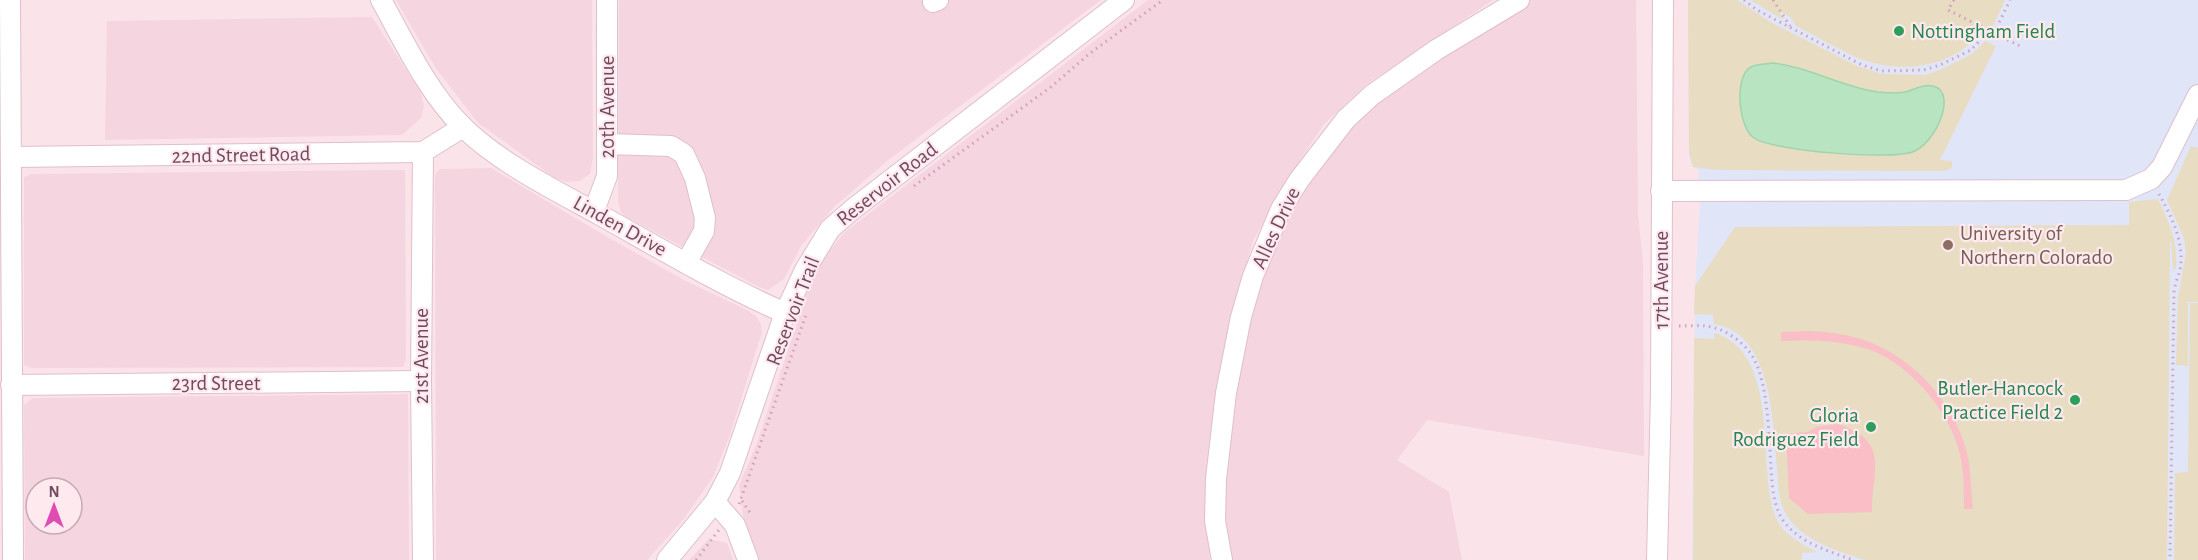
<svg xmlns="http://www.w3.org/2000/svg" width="2198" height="560" viewBox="0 0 2198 560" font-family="'Alegreya Sans',sans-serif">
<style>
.residential{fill:#f5d5e0;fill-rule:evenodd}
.education{fill:#e0e6f7}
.green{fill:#e8dcc2}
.sand{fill:#fabec7}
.water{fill:#b8e4c2;stroke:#9fd5ac;stroke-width:1.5}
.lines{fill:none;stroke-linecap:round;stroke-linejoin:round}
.minor-casing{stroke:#dfbfcd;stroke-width:22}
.path{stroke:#d49fbb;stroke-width:3;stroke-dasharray:1.5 4.5;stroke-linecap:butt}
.minor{stroke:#fff;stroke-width:20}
.leisure-dot{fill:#2e9e5b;stroke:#fee9ef;stroke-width:2}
.education-dot{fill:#8d6e63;stroke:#fee9ef;stroke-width:2}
.labels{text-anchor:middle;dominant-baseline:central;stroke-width:4.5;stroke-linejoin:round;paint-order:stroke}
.leisure-label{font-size:21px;fill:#27864d;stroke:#fee9ef;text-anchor:end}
.street-label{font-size:21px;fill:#724a60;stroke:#fee9ef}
.education-label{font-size:21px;fill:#785e54;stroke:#fee9ef;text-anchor:start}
</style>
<rect width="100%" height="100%" fill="#fbe3ea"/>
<g class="residential">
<polygon points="396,0 592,0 593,157 590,174 579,181 567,182 555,178 478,123 435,67"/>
<polygon points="619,0 1101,0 887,161 834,207 801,246 784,279 768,290 759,287 626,217 621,212 618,202"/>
<polygon points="1148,0 1493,0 1367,84 1324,124 1290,175 1253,241 1237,297 1224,359 1209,450 1207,518 1210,560 758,560 743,516 739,486 757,443 812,278 830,250 845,232"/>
<polygon points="1529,0 1636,0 1638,216 1643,262 1644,456 1427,420 1397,460 1449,492 1462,560 1231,560 1224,526 1222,466 1245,317 1293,197 1367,107"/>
<polygon points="372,17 421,93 424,106 421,118 402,135 105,140 107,21"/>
<polygon points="491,168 602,234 686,281 747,310 756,316 761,324 762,333 759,341 730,435 713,477 683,520 647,560 436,560 435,174 440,169"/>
<polygon points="405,170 406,360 403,367 31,368 24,365 24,177 32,174"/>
<path d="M408 394 409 560H25L24 405 33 398ZM36 488H72V524H36Z"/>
<polygon points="709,539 727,543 733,560 689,560"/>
</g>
<polygon class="education" points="1688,0 2198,0 2198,560 1692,560 1695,286 1700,204 1698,169 1693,167 1689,157"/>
<g class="green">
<polygon points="1688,0 1737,0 1772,23 1857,66 1882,74 1925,75 1940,70 1972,54 1985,41 1996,46 1940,160 1952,161 1952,168 1944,171 1718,170 1693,167 1689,152"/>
<path d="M1750 0H2005L1993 26 1976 35 1977 37C1947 69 1898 74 1858 58 1837 49 1817 36 1796 26L1790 17 1779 11 1784 20Z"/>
<polygon points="2191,146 2198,148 2198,302 2188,302 2188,366 2176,365 2178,297 2186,253 2184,238 2167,200"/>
<path d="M2158 199C2170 224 2178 241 2176 268L2173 270 2171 241H2170L2167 560H1865C1839 552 1802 540 1787 516 1778 502 1778 483 1777 467 1773 423 1772 332 1714 324L1713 315 1694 314 1695 286 1735 227 2129 225V202Z"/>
<polygon points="2190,303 2198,303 2198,560 2174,560 2175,473 2188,472"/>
<path d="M1714 333C1767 348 1764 426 1767 470 1769 489 1770 513 1782 528 1791 538 1805 546 1817 552L1802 553V560H1693L1694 338 1714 339Z"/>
</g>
<g class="sand">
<path d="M1810 331C1828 332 1846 334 1864 340 1916 358 1960 408 1969 463 1971 478 1971 494 1973 509H1964C1964 491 1964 472 1960 454 1950 411 1907 360 1864 348 1836 340 1810 340 1781 341V332Z"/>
<path d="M1838 424C1892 442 1871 471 1872 512L1808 514 1789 498 1786 434 1807 432 1817 427Z"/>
</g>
<path class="water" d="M1773 63C1809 67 1842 87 1878 92 1887 93 1897 94 1905 92 1915 90 1925 82 1936 87 1945 91 1945 103 1943 111 1940 125 1928 145 1915 151 1896 161 1772 151 1754 138 1739 128 1735 84 1747 70 1753 64 1764 64 1773 63Z"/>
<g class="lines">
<defs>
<g id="minor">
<polyline points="10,0 13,560"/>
<path d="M381 0C405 43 427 91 462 126 499 163 555 190 600 215 661 249 721 285 785 313"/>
<polyline points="933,2 938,0"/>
<polyline points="607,144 671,146 684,154 695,178 705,218 704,231 686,263"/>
<polyline points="423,152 421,381 423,560"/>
<polyline points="12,157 423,152 463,127"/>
<polyline points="1661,191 2126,190 2151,179 2162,167 2198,95"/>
<polyline points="594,211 607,176 607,0"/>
<polyline points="11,385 421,381"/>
<polyline points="715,502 735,525 748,560"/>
<polyline points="667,560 715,502 730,473 785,313 805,270 830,229 853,209 1124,0"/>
<polyline points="1222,560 1215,521 1216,479 1226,393 1241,317 1253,276 1281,209 1299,180 1346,119 1372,95 1436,50 1519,0"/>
<polyline points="1657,560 1661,391 1663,0"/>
</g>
</defs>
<use href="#minor" class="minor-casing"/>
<g class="path">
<polyline points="1744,0 1757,10 1862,65 1882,71 1924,70 1940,65 1971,50 1989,31"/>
<polyline points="1773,0 1790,26"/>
<polyline points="1954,0 1948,10 2022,47"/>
<polyline points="1994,33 2010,0"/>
<polyline points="914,186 1051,87 1089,54 1163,0"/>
<path d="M2159 194C2171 216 2185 242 2180 270 2178 277 2175 284 2174 292L2170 560"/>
<path d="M1679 326C1688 326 1698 325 1706 326 1724 328 1745 342 1754 359 1768 384 1769 437 1771 467 1772 485 1773 508 1785 523 1802 544 1829 551 1853 560"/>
<polyline points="742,501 751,514"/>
<polyline points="739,504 807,312"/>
<polyline points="696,560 719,530"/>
</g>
<use href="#minor" class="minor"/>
</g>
<g class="leisure-dot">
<circle cx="1899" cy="31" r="6"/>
<circle cx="2075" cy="400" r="6"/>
<circle cx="1871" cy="427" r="6"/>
</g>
<circle class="education-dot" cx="1948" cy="245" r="6"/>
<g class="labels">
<g class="leisure-label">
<text x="1911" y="31" text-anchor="start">Nottingham Field</text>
<text x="2063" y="388">Butler-Hancock<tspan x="2063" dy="24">Practice Field 2</tspan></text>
<text x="1859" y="415">Gloria<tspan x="1859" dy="24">Rodriguez Field</tspan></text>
</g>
<g class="street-label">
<text transform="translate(607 107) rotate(-90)">20th Avenue</text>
<text transform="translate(241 155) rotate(-1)">22nd Street Road</text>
<text transform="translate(887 184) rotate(-38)">Reservoir Road</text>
<text transform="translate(620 226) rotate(29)">Linden Drive</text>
<text transform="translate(1276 228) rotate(-65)">Alles Drive</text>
<text transform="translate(1661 280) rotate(-90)">17th Avenue</text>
<text transform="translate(793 311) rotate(-69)">Reservoir Trail</text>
<text transform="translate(421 356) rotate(-90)">21st Avenue</text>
<text x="216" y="383">23rd Street</text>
</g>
<g class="education-label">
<text x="1960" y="233">University of<tspan x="1960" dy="24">Northern Colorado</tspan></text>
</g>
</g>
<g transform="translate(54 506)"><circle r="28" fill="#fee9ef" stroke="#c6a9b6" stroke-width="1.5"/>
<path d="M0-4.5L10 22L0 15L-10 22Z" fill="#e14cb4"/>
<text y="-9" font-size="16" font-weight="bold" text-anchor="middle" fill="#724a60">N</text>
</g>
</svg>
